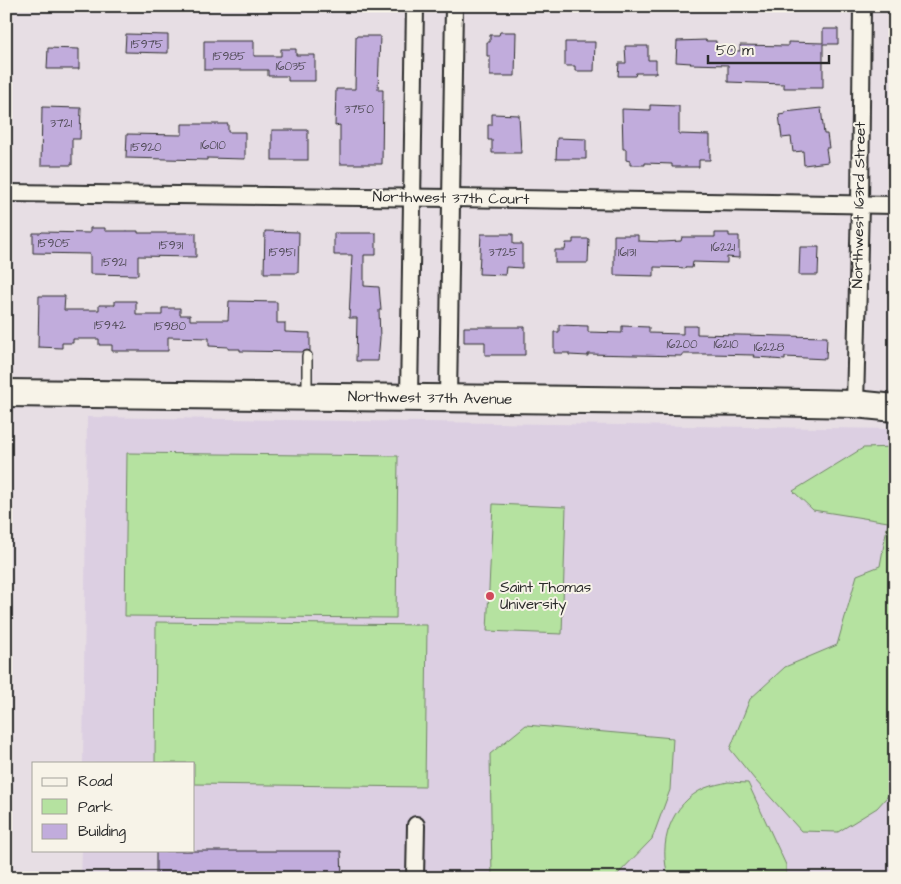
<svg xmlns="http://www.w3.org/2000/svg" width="901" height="884" viewBox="0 0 901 884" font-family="'Architects Daughter',sans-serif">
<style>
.built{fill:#dccfe2}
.green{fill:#b5e2a0;stroke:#708666}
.building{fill:#c1acdc;stroke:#2b2b2b}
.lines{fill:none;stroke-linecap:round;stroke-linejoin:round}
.lane-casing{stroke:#2b2b2b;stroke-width:12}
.street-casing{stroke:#2b2b2b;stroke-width:20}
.primary-casing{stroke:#2b2b2b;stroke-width:30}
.lane{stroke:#f7f3e8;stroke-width:9}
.street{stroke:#f7f3e8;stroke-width:16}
.primary{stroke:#f7f3e8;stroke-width:26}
.poi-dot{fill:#d1495b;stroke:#f7f3e8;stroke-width:2}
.labels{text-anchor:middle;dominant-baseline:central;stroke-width:4;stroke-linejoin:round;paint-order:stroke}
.number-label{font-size:12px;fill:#504b57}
.street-label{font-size:15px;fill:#2b2b2b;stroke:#f7f3e8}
.poi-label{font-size:15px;fill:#2b2b2b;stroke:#f7f3e8;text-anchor:start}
</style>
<rect width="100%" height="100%" fill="#e7dee4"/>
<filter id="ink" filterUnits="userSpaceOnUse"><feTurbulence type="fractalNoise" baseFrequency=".02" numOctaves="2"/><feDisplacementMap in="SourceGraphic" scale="10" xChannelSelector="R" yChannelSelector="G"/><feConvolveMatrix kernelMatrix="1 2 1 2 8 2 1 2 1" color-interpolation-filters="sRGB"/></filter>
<g filter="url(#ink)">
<polygon class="built" points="87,417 895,429 895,878 81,878 82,850 194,850 194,763 83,763"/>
<g class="green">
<polygon points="895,447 895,788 877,808 838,832 801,831 755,780 730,749 750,699 785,667 837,645 857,575 880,566 888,522 813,510 793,491 863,448"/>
<polygon points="127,453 398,456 396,618 125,616"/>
<polygon points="493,504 566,507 562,634 487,631"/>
<polygon points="156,622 427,625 425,787 194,784 194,763 155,763"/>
<polygon points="526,725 673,738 670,790 652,839 614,878 492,878 490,754"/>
<path d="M728 782 748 783 786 865V874L782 878H669C657 844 671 803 705 788 712 785 721 784 728 782Z"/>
</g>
<g class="building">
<polygon points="823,29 838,29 838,44 823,44 823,88 784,88 784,84 728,82 728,65 690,64 691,63 676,62 677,41 706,40 706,41 716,41 716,50 740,51 740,45 788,46 788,42 823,43"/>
<polygon points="500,32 516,32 515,76 490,76 490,56 487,56 487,42 490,42 490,35 499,35"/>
<polygon points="126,34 168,35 168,53 125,52"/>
<polygon points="356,36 380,36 378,90 383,90 382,164 340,164 340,125 335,126 336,89 355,89"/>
<polygon points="204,41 254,41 254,56 281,56 281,49 296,49 296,55 315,55 315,81 288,81 288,76 268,76 268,70 204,70"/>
<polygon points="565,42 595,42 594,71 575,71 575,66 565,66"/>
<polygon points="625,46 648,46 648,60 656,60 656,73 636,73 635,76 618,76 619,63 626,63"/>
<polygon points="48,48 79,49 79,69 47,69"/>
<polygon points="650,105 679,106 679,134 710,135 710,160 699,160 699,167 672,167 672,164 645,163 645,165 630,165 630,161 626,160 626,149 623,149 622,109 650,110"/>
<polygon points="42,107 81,108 80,139 72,139 72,165 41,165"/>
<polygon points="821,108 824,134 827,134 829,148 826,148 828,162 804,165 803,151 793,152 791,137 782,138 779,115 785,114 785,112"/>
<polygon points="492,114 519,115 521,153 492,153 492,140 488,140 488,125 492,125"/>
<polygon points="182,124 228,124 228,132 245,132 245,159 207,158 207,160 126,158 127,134 182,135"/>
<rect x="272" y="130" width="36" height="30"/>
<polygon points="557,138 586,139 586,159 556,159"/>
<polygon points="90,228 105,228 105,231 138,231 138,233 196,233 196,257 138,256 138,275 90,274 90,254 33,253 33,233 41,233 42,232 90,233"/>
<polygon points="265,231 299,232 298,273 264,273"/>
<polygon points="334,233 376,233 376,255 364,255 364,286 379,287 381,310 379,310 380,338 378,361 356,361 357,318 349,318 352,255 334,255"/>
<polygon points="715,233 729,233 729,236 739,236 739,258 727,257 727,263 693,262 692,268 654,267 654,276 614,275 614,235 638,235 638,241 663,242 681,241 682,237 715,237"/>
<polygon points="481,234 513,234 513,244 522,244 522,268 506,267 505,275 479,274"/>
<polygon points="573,239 589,239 588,263 555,263 555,250 565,250 566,243 573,243"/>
<polygon points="800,247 819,247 818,275 799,275"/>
<polygon points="39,296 65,296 64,310 99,310 99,305 115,305 115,301 136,301 136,315 162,315 162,308 180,308 180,315 190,315 190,320 228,320 229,301 277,302 277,323 285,323 285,332 310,333 310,351 307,350 302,352 240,351 240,349 228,349 228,347 209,346 209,338 168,337 168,351 112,351 112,345 99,345 99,339 73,339 73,343 62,343 62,348 38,347"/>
<polygon points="559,325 588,326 588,332 622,333 622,326 649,327 649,333 683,334 683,326 697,326 697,334 827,337 826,359 785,357 785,360 772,359 772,358 753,357 754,355 711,354 682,354 682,356 588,354 588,356 569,355 569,353 554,353 554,332 559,332"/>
<polygon points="464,327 525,327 525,355 485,355 485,342 464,342"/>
<polygon points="156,851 341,851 342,878 156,878"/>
</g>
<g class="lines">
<defs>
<polyline id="lane" points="307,395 307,356"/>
<g id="street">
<polyline points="6,193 451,198 895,205"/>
<polyline points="409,398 415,6"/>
<polyline points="448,398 454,6"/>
<polyline points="855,404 860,205 862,6"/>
<polyline points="415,878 416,825"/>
</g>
<polyline id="primary" points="6,393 757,402 855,404 895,408"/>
</defs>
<use href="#lane" class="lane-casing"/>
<use href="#street" class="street-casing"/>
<use href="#primary" class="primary-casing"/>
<use href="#lane" class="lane"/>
<use href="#street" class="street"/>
<use href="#primary" class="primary"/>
</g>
</g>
<circle class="poi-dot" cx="490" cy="596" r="5"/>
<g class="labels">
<g class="number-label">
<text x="147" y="44">15975</text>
<text x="229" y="56">15985</text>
<text x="291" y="66">16035</text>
<text x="359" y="109">3750</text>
<text x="61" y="123">3721</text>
<text x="213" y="145">16010</text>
<text x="146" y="147">15920</text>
<text x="54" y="243">15905</text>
<text x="171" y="245">15931</text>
<text x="723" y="247">16221</text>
<text x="282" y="252">15951</text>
<text x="503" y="252">3725</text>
<text x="627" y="252">16131</text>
<text x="114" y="262">15921</text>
<text x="110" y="325">15942</text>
<text x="170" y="326">15980</text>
<text x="682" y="344">16200</text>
<text x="726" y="344">16210</text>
<text x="769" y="347">16228</text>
</g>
<g class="street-label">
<text transform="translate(451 198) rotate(1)">Northwest 37th Court</text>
<text transform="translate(859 205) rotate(-89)">Northwest 163rd Street</text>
<text transform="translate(430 398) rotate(1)">Northwest 37th Avenue</text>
</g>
<g class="poi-label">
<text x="500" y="587">Saint Thomas<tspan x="500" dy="17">University</tspan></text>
</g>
</g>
<rect width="901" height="884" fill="none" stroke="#f7f3e8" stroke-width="25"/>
<rect x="12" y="12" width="876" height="859" fill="none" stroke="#2b2b2b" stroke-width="2" filter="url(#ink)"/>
<rect x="32" y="762" width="162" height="90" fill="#f7f3e8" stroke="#a5a39c"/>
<rect x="42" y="778" width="25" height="8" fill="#f7f3e8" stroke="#a5a39c"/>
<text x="78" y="786" font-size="15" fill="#2b2b2b">Road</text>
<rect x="42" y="799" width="25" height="15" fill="#b5e2a0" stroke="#a5a39c"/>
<text x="78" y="812" font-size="15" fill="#2b2b2b">Park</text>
<rect x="42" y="824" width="25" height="15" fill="#c1acdc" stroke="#a5a39c"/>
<text x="78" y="836" font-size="15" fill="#2b2b2b">Building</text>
<path d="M708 55v8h121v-8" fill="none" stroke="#2b2b2b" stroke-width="2.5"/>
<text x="716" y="55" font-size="15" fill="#2b2b2b" stroke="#f7f3e8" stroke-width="4" paint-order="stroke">50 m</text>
</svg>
